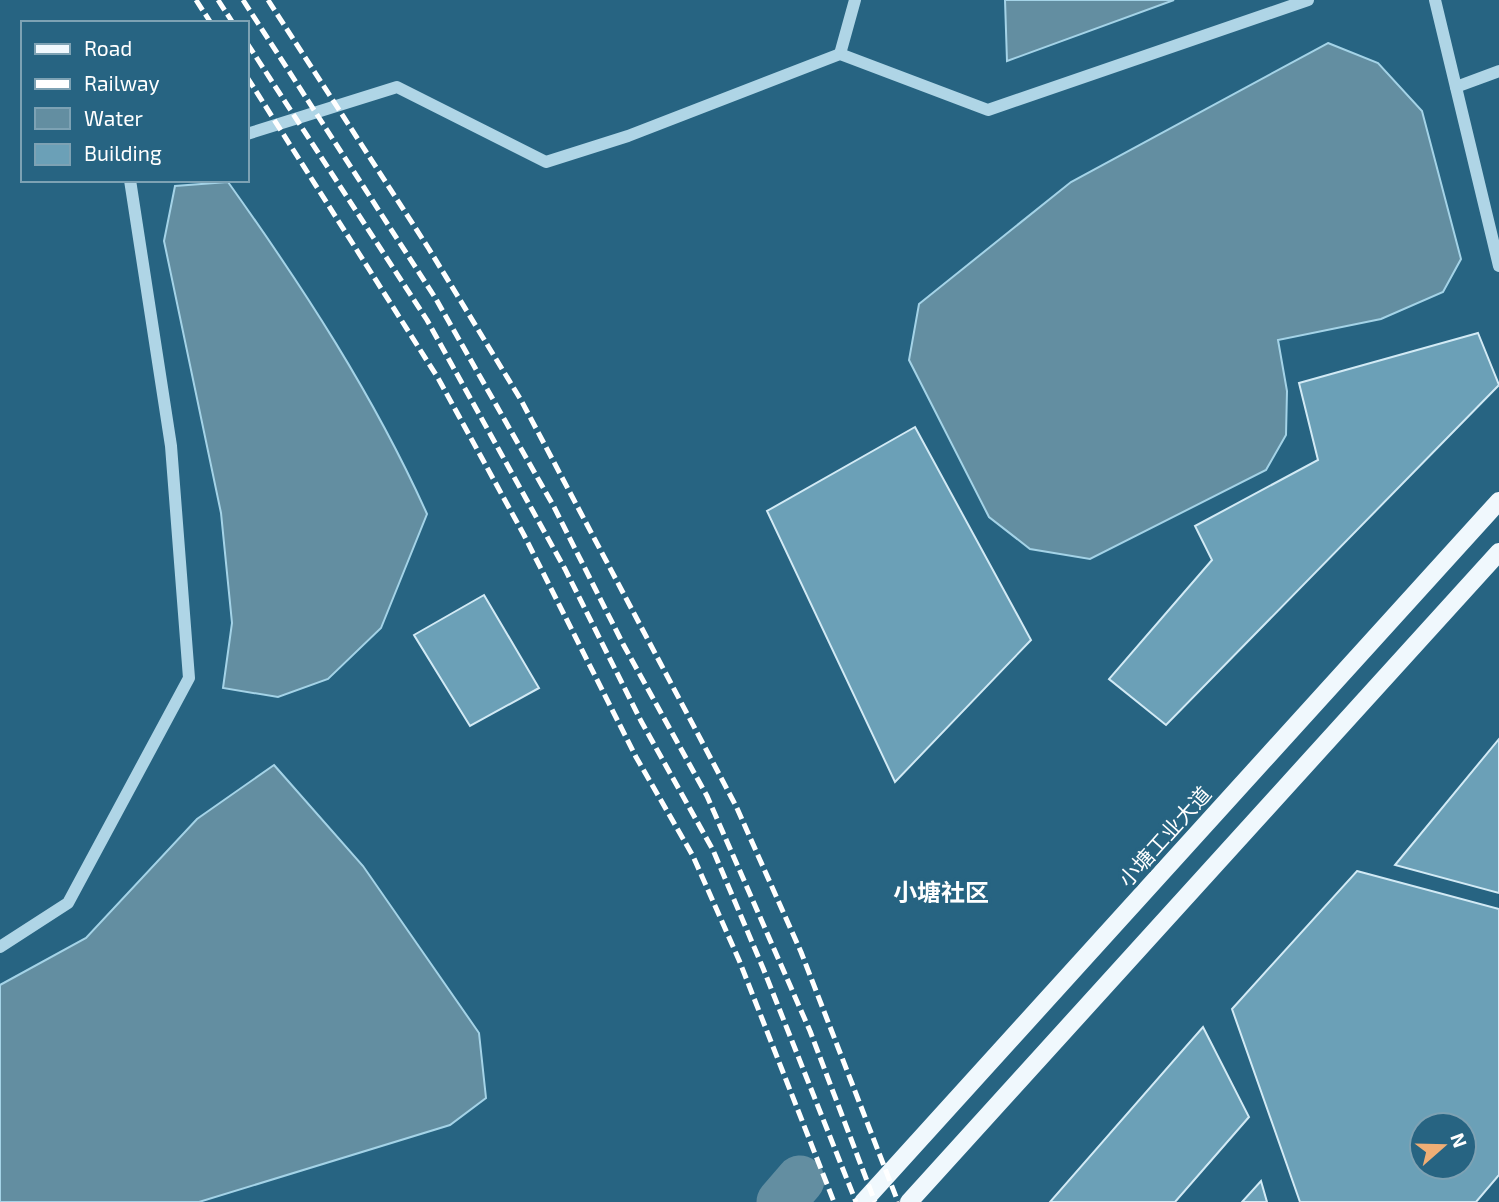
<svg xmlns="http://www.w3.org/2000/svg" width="1499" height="1202" viewBox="0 0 1499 1202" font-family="'Exo 2','Noto Sans SC',sans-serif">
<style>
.water{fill:#638ea1;stroke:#a4d3e7;stroke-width:2}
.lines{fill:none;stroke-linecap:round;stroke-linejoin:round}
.river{stroke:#638ea1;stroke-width:49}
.building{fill:#6ba0b7;stroke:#d2eaf5;stroke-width:2;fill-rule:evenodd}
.minor{stroke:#afd5e6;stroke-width:12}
.major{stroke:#f0f8fd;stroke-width:18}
.rail{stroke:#fff;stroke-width:5;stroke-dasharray:12 5;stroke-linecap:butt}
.labels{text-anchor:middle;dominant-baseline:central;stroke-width:7;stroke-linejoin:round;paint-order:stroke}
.street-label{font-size:21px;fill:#fff;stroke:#276482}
.quarter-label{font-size:24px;font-weight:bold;fill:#fff;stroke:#276482}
</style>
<rect width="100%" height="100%" fill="#276482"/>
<g class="water">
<polygon points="1005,0 1174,0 1007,61"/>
<polygon points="1328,43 1378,63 1422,111 1461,259 1443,292 1381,319 1278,340 1287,391 1286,435 1266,470 1090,559 1030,549 989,517 909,360 919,304 1071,182"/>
<path d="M228 182C303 287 374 396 427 514L381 628 328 679 278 697 223 688 232 623 221 513 164 241 175 186Z"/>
<polygon points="274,765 363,866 479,1033 486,1098 450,1125 199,1202 0,1202 0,985 86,938 197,819"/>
</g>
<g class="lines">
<polyline class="river" points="781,1202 800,1180"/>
</g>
<g class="building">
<polygon points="1478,333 1499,385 1166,725 1109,679 1212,560 1195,526 1318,460 1299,383"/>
<polygon points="915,427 1031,640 895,782 767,511"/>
<polygon points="484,595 539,688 470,726 414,635"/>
<polygon points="1499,739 1499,893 1395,865"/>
<path d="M1357 871 1499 909V1175L1476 1202H1300L1232 1009ZM1422 1125H1464V1167H1422Z"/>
<polygon points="1203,1027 1249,1117 1175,1202 1050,1202"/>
<polygon points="1261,1181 1267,1202 1242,1202"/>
</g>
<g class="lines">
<g class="minor">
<polyline points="1435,0 1499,266"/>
<polyline points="840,54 855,0"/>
<polyline points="1456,87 1499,71"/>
<polyline points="247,134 397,87 546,162 628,136 840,54 988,110 1308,0"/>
<polyline points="0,947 68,903 189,678 171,446 130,180"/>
</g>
<g class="major">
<polyline points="863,1202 1499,501"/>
<polyline points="909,1202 1499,552"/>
</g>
<g class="rail">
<polyline points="196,0 211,23"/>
<polyline points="218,0 233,23"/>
<polyline points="243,0 436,299 553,505 623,644 707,796 810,1031 875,1202"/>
<polyline points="268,0 429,249 521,400 736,806 801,952 898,1202"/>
<polyline points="247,43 427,320 565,569 641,721 713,850 763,968 856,1202"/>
<polyline points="247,77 438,378 524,535 636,757 693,856 739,960 834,1202"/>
</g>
</g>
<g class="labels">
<g class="street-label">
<text transform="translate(1164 836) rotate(-48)">小塘工业大道</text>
</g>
<g class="quarter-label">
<text x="941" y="891">小塘社区</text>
</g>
</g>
<rect x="21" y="21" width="228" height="161" fill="#276482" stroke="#7da2b4" stroke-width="2"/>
<rect x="35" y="44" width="35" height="10" fill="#f0f8fd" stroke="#7da2b4" stroke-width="2"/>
<text x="84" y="56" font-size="21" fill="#ffffff">Road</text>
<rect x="35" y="79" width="35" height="10" fill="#ffffff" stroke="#7da2b4" stroke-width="2"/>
<text x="84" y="91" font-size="21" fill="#ffffff">Railway</text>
<rect x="35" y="108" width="35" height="21" fill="#638ea1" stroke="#7da2b4" stroke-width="2"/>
<text x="84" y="126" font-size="21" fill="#ffffff">Water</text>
<rect x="35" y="144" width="35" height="21" fill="#6ba0b7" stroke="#7da2b4" stroke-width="2"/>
<text x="84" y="161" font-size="21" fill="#ffffff">Building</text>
<g transform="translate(1443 1146) rotate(70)"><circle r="33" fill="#276482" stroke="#7da2b4" stroke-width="2"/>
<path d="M0-5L12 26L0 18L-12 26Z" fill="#efae75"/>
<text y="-10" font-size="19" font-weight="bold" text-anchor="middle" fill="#ffffff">N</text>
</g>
</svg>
